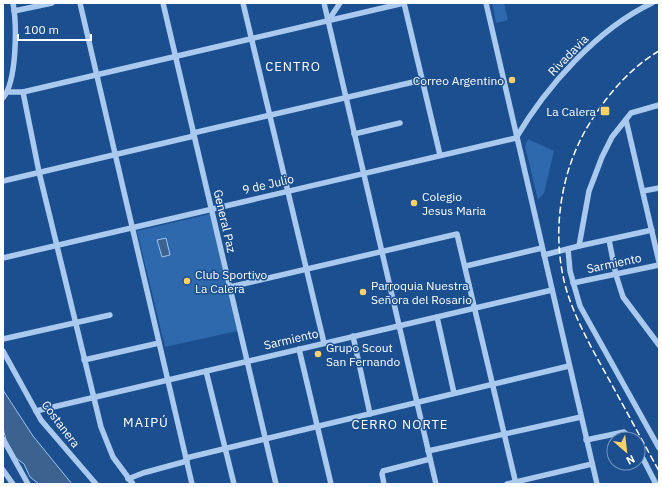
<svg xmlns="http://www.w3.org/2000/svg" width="662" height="487" viewBox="0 0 662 487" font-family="'IBM Plex Sans',sans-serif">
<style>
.green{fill:#2e69ad}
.water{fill:#3c6290;stroke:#9cc4f0}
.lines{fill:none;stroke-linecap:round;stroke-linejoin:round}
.minor{stroke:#a9c9ee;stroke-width:5.5}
.rail{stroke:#fff;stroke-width:1.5;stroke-dasharray:7 3;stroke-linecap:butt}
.poi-dot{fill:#ffd166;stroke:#1b4f8f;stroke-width:1.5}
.labels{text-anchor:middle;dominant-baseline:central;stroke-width:3;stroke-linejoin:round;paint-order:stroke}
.street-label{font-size:12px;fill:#fff;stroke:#1b4f8f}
.poi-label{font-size:12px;fill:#fff;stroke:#1b4f8f;text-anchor:start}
.neighbourhood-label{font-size:13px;letter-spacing:1px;fill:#fff;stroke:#1b4f8f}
</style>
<rect width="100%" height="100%" fill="#1b4f8f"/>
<g class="green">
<polygon points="492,3 504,3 508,20 496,23"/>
<polygon points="528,139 554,151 544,193 538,200 525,146"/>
<polygon points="210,214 237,331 165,347 137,231"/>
</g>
<g class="water">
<polygon points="166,238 170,255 162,257 157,240"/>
<polygon points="3,390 33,436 72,484 39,484 30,477 24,464 16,458 6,440 3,428"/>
</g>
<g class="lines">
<g class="minor">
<polyline points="80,3 192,484"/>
<polyline points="163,3 276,484"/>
<polyline points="243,3 324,343"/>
<polyline points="324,3 436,484"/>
<polyline points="404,3 440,155"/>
<polyline points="486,3 597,484"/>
<polyline points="14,11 52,3"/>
<polyline points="328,21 340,3"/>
<polyline points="7,92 23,92 404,3"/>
<polyline points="23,92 39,172 101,427 113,457 133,484"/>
<path d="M3 98C17 81 17 25 13 3"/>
<polyline points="626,120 659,262"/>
<polyline points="193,133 422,80"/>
<polyline points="354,134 400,123"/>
<path d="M516 138C546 87 597 29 652 3"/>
<polyline points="3,181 194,136"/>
<polyline points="643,191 659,188"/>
<polyline points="609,240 616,275 623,297 659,345"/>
<polyline points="579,246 589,191 602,157 612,137 631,113 659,105"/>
<polyline points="568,249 570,271 580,306 659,448"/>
<polyline points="544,255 579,246 652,230"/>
<polyline points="3,258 516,138"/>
<polyline points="466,266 542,248"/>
<polyline points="573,283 659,265"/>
<polyline points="230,287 457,234 516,484"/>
<polyline points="437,317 454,393"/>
<polyline points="353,336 370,414"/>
<polyline points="3,339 110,315"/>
<polyline points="299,349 331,484"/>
<polyline points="3,351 41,420 96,484"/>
<polyline points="84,360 159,343"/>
<polyline points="206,371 234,484"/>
<polyline points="36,411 552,290"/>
<polyline points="3,439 28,484"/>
<polyline points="586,440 624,432 632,439"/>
<polyline points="638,449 656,484"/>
<polyline points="428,451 581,417"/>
<polyline points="186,458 569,366"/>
<polyline points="3,470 13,484"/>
<polyline points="128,479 143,473 187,461"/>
<polyline points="384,484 382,474 383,471 430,459"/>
<polyline points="507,484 592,464"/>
</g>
<path class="rail" d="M659 51C628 69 603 100 585 131 558 180 551 242 568 295 579 327 596 356 612 385 628 414 643 442 659 471"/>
</g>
<g class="poi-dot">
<circle cx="512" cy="80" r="4"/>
<rect x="600" y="106" width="10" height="10" rx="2"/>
<circle cx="414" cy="203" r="4"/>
<circle cx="187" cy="281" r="4"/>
<circle cx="363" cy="292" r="4"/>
<circle cx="318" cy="354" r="4"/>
</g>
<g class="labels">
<g class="street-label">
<text transform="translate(568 55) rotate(-46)">Rivadavia</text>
<text transform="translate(268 184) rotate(-13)">9 de Julio</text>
<text transform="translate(225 221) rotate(77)">General Paz</text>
<text transform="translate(614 263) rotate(-12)">Sarmiento</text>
<text transform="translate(291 339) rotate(-13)">Sarmiento</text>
<text transform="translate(61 424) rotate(53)">Costanera</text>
</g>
<g class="poi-label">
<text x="504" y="80" text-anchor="end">Correo Argentino</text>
<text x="596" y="111" text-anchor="end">La Calera</text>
<text x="422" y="196">Colegio<tspan x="422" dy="14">Jesus Maria</tspan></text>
<text x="195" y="274">Club Sportivo<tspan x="195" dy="14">La Calera</tspan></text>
<text x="371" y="285">Parroquia Nuestra<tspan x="371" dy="14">Señora del Rosario</tspan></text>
<text x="326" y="347">Grupo Scout<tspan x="326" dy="14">San Fernando</tspan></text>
</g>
<g class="neighbourhood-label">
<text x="293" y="66">CENTRO</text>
<text x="146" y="422">MAIPÚ</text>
<text x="400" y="424">CERRO NORTE</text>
</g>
</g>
<rect width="662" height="487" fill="none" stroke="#ffffff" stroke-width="8"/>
<g transform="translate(626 451) rotate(152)"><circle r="19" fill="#1b4f8f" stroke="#7695bc"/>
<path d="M0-3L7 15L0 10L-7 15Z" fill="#ffd166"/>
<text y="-6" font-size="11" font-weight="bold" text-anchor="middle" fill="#ffffff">N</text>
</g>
<path d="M18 34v6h73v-6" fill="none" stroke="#ffffff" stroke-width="2"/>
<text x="24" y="34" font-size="12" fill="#ffffff" stroke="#1b4f8f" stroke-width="3" paint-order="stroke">100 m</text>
</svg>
